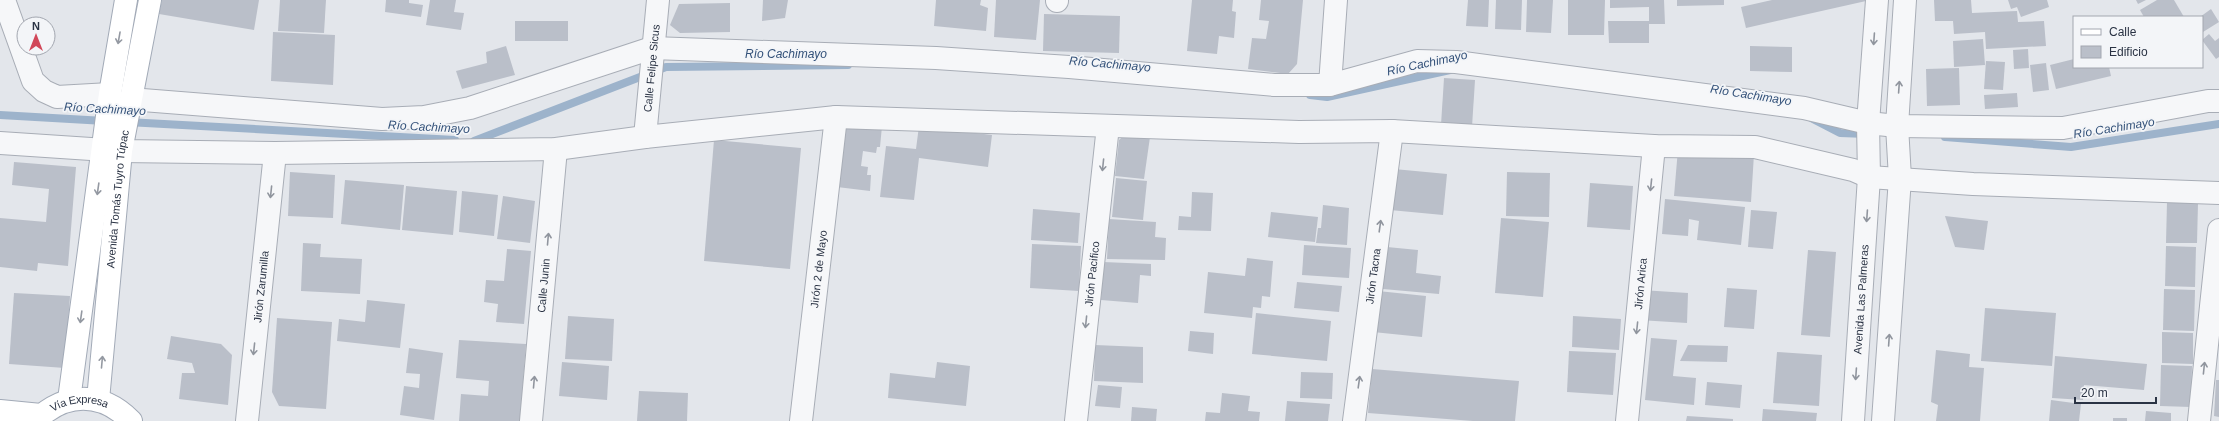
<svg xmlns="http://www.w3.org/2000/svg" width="2219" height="421" viewBox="0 0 2219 421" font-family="Helvetica,sans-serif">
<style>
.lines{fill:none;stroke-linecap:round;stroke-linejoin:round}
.stream{stroke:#9db3cb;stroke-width:8}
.building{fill:#babfc9}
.minor-casing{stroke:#a8adb6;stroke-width:24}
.major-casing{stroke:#a2aab7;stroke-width:24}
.minor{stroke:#f6f7f9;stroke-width:22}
.major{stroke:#fff;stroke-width:22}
.oneway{stroke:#9499a2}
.oneway2{stroke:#90959e}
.labels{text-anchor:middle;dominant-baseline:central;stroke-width:3.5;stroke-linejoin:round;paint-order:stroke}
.street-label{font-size:11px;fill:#2a3344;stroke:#f3f5f8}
.water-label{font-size:12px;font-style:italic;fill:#335179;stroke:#f3f5f8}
</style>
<rect width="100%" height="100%" fill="#e3e6eb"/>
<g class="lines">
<g class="stream">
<polyline points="1310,95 1327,97 1450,70"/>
<polyline points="0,115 105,121"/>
<polyline points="1811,118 1840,133 1867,134"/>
<polyline points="127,122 455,140"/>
<polyline points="1945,137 2071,147 2219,124"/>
<polyline points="474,141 666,67 848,65"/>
</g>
</g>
<g class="building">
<polygon points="162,0 259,0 254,30 159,14"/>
<polygon points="280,0 326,0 324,33 278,31"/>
<polygon points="386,0 409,0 409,3 423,5 421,17 385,12"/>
<polygon points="430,0 456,0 454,12 464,13 461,30 426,25"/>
<polygon points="763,0 788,0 785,18 762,21"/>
<polygon points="936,0 981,0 980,5 988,8 986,31 934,26"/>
<polygon points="996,0 1040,0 1036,40 994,37"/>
<polygon points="1192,0 1233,0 1232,11 1236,12 1234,38 1219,36 1217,54 1187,51"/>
<polygon points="1261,0 1303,0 1297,64 1288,74 1248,69 1252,38 1266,39 1269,21 1259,20"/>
<polygon points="1468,0 1489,0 1488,27 1466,26"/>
<polygon points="1496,0 1522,0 1521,30 1495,29"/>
<polygon points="1527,0 1553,0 1551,33 1526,32"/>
<polygon points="1568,0 1605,0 1604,35 1568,35"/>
<polygon points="1610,0 1664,0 1665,24 1649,24 1649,43 1609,43 1608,21 1649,21 1649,7 1610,8"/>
<polygon points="1677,0 1724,0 1724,5 1677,6"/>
<polygon points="1772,0 1866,0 1866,1 1746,28 1741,7"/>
<polygon points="1934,0 1971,0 1972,13 2017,11 2018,22 2044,21 2046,46 1986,49 1985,32 1954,34 1953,21 1935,21"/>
<polygon points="2008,0 2047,0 2049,7 2021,17 2017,7 2011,9"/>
<polygon points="2136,0 2146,0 2138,4"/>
<polygon points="2157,0 2174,0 2184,17 2144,17 2140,10"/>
<polygon points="730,3 730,32 680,33 670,25 679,4"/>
<polygon points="2211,9 2219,22 2203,32 2202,17 2200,17"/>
<polygon points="1044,14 1120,16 1119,53 1043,51"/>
<rect x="515" y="21" width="53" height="20"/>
<polygon points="273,32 335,35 333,85 271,81"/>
<polygon points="2209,34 2215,41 2219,38 2219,57 2216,59 2202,40"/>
<polygon points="1983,39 1985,65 1954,67 1953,41"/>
<polygon points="506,46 515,75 462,89 456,71 487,63 486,52"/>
<polygon points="1750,46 1792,47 1792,72 1750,71"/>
<polygon points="2028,49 2029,68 2014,69 2013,50"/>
<polygon points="2074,59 2074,67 2109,67 2111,76 2056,89 2050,65"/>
<polygon points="1986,61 2005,62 2003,90 1984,89"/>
<polygon points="2046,63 2049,90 2033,92 2030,65"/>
<polygon points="1959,68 1960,105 1927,106 1926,69"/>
<polygon points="1444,78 1475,80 1472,127 1441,125"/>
<polygon points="2017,93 2018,107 1985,109 1984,95"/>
<polygon points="845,122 882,126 880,147 877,147 876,153 863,151 861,166 868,167 867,175 871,175 870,191 837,187"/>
<polygon points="919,126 992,135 988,167 919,158 914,200 880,197 886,146 916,149"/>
<polygon points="1126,134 1150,137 1144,179 1115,176 1119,140"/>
<polygon points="714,140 801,148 790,269 704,261"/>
<polygon points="1678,149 1754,154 1751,202 1674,196"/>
<polygon points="14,162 76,167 68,266 38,263 37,271 0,267 0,218 46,222 49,189 12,185"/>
<polygon points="1394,169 1447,174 1443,215 1390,210"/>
<polygon points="290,172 335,175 333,218 288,216"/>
<polygon points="1507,172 1550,173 1549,217 1506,216"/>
<polygon points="1116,178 1147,181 1143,220 1112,217"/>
<polygon points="345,180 404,185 400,230 341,224"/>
<polygon points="1590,183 1633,186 1630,230 1587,227"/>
<polygon points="406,186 457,191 453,235 402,230"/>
<polygon points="462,191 498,195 494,236 459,232"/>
<polygon points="1192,192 1213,193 1211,231 1178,230 1179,216 1191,217"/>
<polygon points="503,196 535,201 530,243 497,239"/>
<polygon points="1665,199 1745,207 1741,245 1697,240 1699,221 1689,219 1688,236 1662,234"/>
<polygon points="2167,202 2198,203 2197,243 2166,243"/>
<polygon points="1323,205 1349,208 1347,245 1316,243 1318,228 1321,228"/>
<polygon points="1033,209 1080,213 1078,243 1031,240"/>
<polygon points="1751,210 1777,212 1773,249 1748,247"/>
<polygon points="1271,212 1318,217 1315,242 1268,237"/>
<polygon points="1945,216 1988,221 1984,250 1955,247"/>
<polygon points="1501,218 1549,222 1543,297 1495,293"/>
<polygon points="1109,219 1156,222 1155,237 1166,238 1165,260 1107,259"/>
<polygon points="303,243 321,244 320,257 362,259 360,294 301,291"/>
<polygon points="1032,244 1081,246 1079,291 1030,288"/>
<polygon points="1304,245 1351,248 1349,278 1302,275"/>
<polygon points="2166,246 2196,247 2195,287 2165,286"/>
<polygon points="1387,247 1418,250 1416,273 1441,276 1439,294 1383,289"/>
<polygon points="507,249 531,251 524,324 496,322 498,304 484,302 486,280 504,281"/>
<polygon points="1808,250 1836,252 1830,337 1801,335"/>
<polygon points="1247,258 1273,261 1270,297 1262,296 1261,308 1253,307 1252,318 1204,313 1208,272 1245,276"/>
<polygon points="1103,262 1151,264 1151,276 1140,275 1138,303 1101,300"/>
<polygon points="1297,282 1342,286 1339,312 1294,308"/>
<polygon points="1727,288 1757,290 1754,329 1724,327"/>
<polygon points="2164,289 2195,290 2194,331 2163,330"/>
<polygon points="1641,290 1688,293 1687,323 1639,320"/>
<polygon points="1378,291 1426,296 1422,337 1373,332"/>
<polygon points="14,293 70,296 65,368 9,364"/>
<polygon points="367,300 405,304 400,348 337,341 339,319 365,322"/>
<polygon points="1985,308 2056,313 2052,366 1981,361"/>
<polygon points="1256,313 1331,321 1327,361 1252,354"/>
<polygon points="568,316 614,319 612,361 565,359"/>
<polygon points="1573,316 1621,319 1619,350 1572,347"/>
<polygon points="277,318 332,322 326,409 279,406 272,392"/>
<polygon points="1190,331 1214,333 1213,354 1188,351"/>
<polygon points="2162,332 2193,333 2193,364 2162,363"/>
<polygon points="171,336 221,344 232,355 228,405 179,399 182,373 195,373 192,363 167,359"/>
<polygon points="1651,338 1677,340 1673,376 1696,378 1694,405 1645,400"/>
<polygon points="459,340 526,344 520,421 459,421 461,394 488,396 489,381 456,378"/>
<polygon points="1095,345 1143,347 1143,383 1094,381"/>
<polygon points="1688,345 1728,346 1727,362 1680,361"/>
<polygon points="409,348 443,353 434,420 400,415 404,386 419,388 420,374 406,373"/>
<polygon points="1936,350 1970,354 1969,367 1984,368 1980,421 1936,421 1938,405 1931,402"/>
<polygon points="1569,351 1616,353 1613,395 1567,392"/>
<polygon points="1777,352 1822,355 1819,406 1773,403"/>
<polygon points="2055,356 2147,364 2144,390 2084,385 2083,400 2052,398"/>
<polygon points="562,362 609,366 607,400 559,396"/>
<polygon points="937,362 970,366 966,406 888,398 890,373 935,378"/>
<polygon points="2161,365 2192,366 2191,407 2160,406"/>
<polygon points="1372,369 1519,381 1515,421 1473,421 1368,413"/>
<polygon points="1301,372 1333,373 1332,399 1300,398"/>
<polygon points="2216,380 2219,380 2219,417 2214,416"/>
<polygon points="1707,382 1742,385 1740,408 1705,405"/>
<polygon points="1098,385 1122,387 1120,408 1095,406"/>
<polygon points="639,391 688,393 687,421 637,421"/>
<polygon points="1222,393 1250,396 1248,411 1260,412 1259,421 1205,421 1206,412 1220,413"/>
<polygon points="2051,400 2081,404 2079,421 2049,421"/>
<polygon points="1287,401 1330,404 1328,421 1285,421"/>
<polygon points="1132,407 1157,409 1156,421 1131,421"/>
<polygon points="1763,409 1817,413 1816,421 1762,421"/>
<polygon points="2146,411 2171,413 2171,421 2145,421"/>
<polygon points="1687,416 1733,419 1733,421 1686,421"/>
<rect x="2113" y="418" width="14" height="3"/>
</g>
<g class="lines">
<defs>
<g id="minor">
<polyline points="4,0 33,81 44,91 57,97 110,94"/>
<polyline points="1057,1 1057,0"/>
<polyline points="1330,85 1336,0"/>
<polyline points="130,99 382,119 424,117 470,108 652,48 936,58 1069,67 1274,85 1330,85 1417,61 1456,62 1804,108 1868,123 1897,126 2063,128 2208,101 2219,101"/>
<path id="s1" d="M645 137 658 0"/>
<polyline points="0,143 121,151 275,153 556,149 645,137 836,117 1299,132 1392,131 1654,146 1755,147 1853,170 1869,177 1973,184 2219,193"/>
<path id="s2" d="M247 421 275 153"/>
<path id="s3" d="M531 421 556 149"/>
<path id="s4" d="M801 421 836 117"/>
<path id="s5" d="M1076 421 1108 126"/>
<path id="s6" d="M1354 421 1392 131"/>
<path id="s7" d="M1627 421 1654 146"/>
<path id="s8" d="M1853 421 1869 177 1868 123 1877 0"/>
<polyline points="1883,421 1900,178 1897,126 1905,0"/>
<polyline points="2199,421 2219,230"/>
</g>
<g id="major">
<polyline points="69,400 110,94 126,0"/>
<path id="s9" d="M98 400 121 151 150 0"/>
<polyline points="0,411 41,415"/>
<path id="s10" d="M35 421C65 392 101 391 131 421"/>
</g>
</defs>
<use href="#minor" class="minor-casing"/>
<use href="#major" class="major-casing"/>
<use href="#minor" class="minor"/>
<use href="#major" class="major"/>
</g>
<defs><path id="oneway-shaft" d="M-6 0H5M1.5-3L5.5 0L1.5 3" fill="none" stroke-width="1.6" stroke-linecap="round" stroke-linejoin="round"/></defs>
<g class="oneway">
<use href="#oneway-shaft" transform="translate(119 38) rotate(100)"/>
<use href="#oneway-shaft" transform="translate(98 189) rotate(98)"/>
<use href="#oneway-shaft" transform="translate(81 317) rotate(98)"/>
<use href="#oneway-shaft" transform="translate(102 362) rotate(-85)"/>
</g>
<g class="oneway2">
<use href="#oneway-shaft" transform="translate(1874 39) rotate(94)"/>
<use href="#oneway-shaft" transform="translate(1899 87) rotate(-86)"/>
<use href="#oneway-shaft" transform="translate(1103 165) rotate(96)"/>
<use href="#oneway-shaft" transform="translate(1651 185) rotate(96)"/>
<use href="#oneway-shaft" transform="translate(271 192) rotate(96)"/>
<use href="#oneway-shaft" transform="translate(1867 216) rotate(94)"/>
<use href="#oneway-shaft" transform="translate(1380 226) rotate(-82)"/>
<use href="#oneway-shaft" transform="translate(548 239) rotate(-85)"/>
<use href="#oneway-shaft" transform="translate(1086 322) rotate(96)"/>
<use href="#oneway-shaft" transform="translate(1637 328) rotate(96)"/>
<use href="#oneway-shaft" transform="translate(1889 340) rotate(-86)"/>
<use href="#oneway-shaft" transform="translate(254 349) rotate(96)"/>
<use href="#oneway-shaft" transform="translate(2204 368) rotate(-84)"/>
<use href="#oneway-shaft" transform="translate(1856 374) rotate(94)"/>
<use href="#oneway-shaft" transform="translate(534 382) rotate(-85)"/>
<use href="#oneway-shaft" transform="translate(1359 382) rotate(-82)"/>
</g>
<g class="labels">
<g class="street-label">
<text stroke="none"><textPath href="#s1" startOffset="69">Calle Felipe Sicus</textPath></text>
<text stroke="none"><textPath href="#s9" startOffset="202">Avenida Tomás Tuyro Túpac</textPath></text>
<text stroke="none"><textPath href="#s4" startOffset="153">Jirón 2 de Mayo</textPath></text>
<text stroke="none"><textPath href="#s5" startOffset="148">Jirón Pacifico</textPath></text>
<text stroke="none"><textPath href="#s6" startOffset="146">Jirón Tacna</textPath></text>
<text stroke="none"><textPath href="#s7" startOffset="138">Jirón Arica</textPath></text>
<text stroke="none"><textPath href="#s3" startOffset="136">Calle Junin</textPath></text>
<text stroke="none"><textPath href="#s2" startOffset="135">Jirón Zarumilla</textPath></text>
<text stroke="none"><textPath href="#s8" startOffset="122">Avenida Las Palmeras</textPath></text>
<text stroke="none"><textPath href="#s10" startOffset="50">Vía Expresa</textPath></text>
</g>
<g class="water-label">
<text x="786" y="54">Río Cachimayo</text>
<text transform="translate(1427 63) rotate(-12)">Río Cachimayo</text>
<text transform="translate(1110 64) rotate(5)">Río Cachimayo</text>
<text transform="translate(1751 95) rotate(9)">Río Cachimayo</text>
<text transform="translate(105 109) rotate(3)">Río Cachimayo</text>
<text transform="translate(429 127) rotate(3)">Río Cachimayo</text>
<text transform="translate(2114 128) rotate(-9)">Río Cachimayo</text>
</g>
</g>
<rect x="2073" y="16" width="130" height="52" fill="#f3f5f8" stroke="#a3a7b0"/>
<rect x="2081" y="29" width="20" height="6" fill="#ffffff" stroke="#a3a7b0"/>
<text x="2109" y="36" font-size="12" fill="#2a3344">Calle</text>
<rect x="2081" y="46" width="20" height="12" fill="#babfc9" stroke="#a3a7b0"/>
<text x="2109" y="56" font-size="12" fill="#2a3344">Edificio</text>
<g transform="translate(36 36)"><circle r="19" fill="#f3f5f8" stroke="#a3a7b0"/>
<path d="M0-3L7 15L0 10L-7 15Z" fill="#d14759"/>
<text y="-6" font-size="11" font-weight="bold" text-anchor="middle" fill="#2a3344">N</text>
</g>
<path d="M2075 397v6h81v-6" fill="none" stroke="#2a3344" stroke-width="2"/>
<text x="2081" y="397" font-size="12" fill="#2a3344" stroke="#f3f5f8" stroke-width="3" paint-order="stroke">20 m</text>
</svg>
